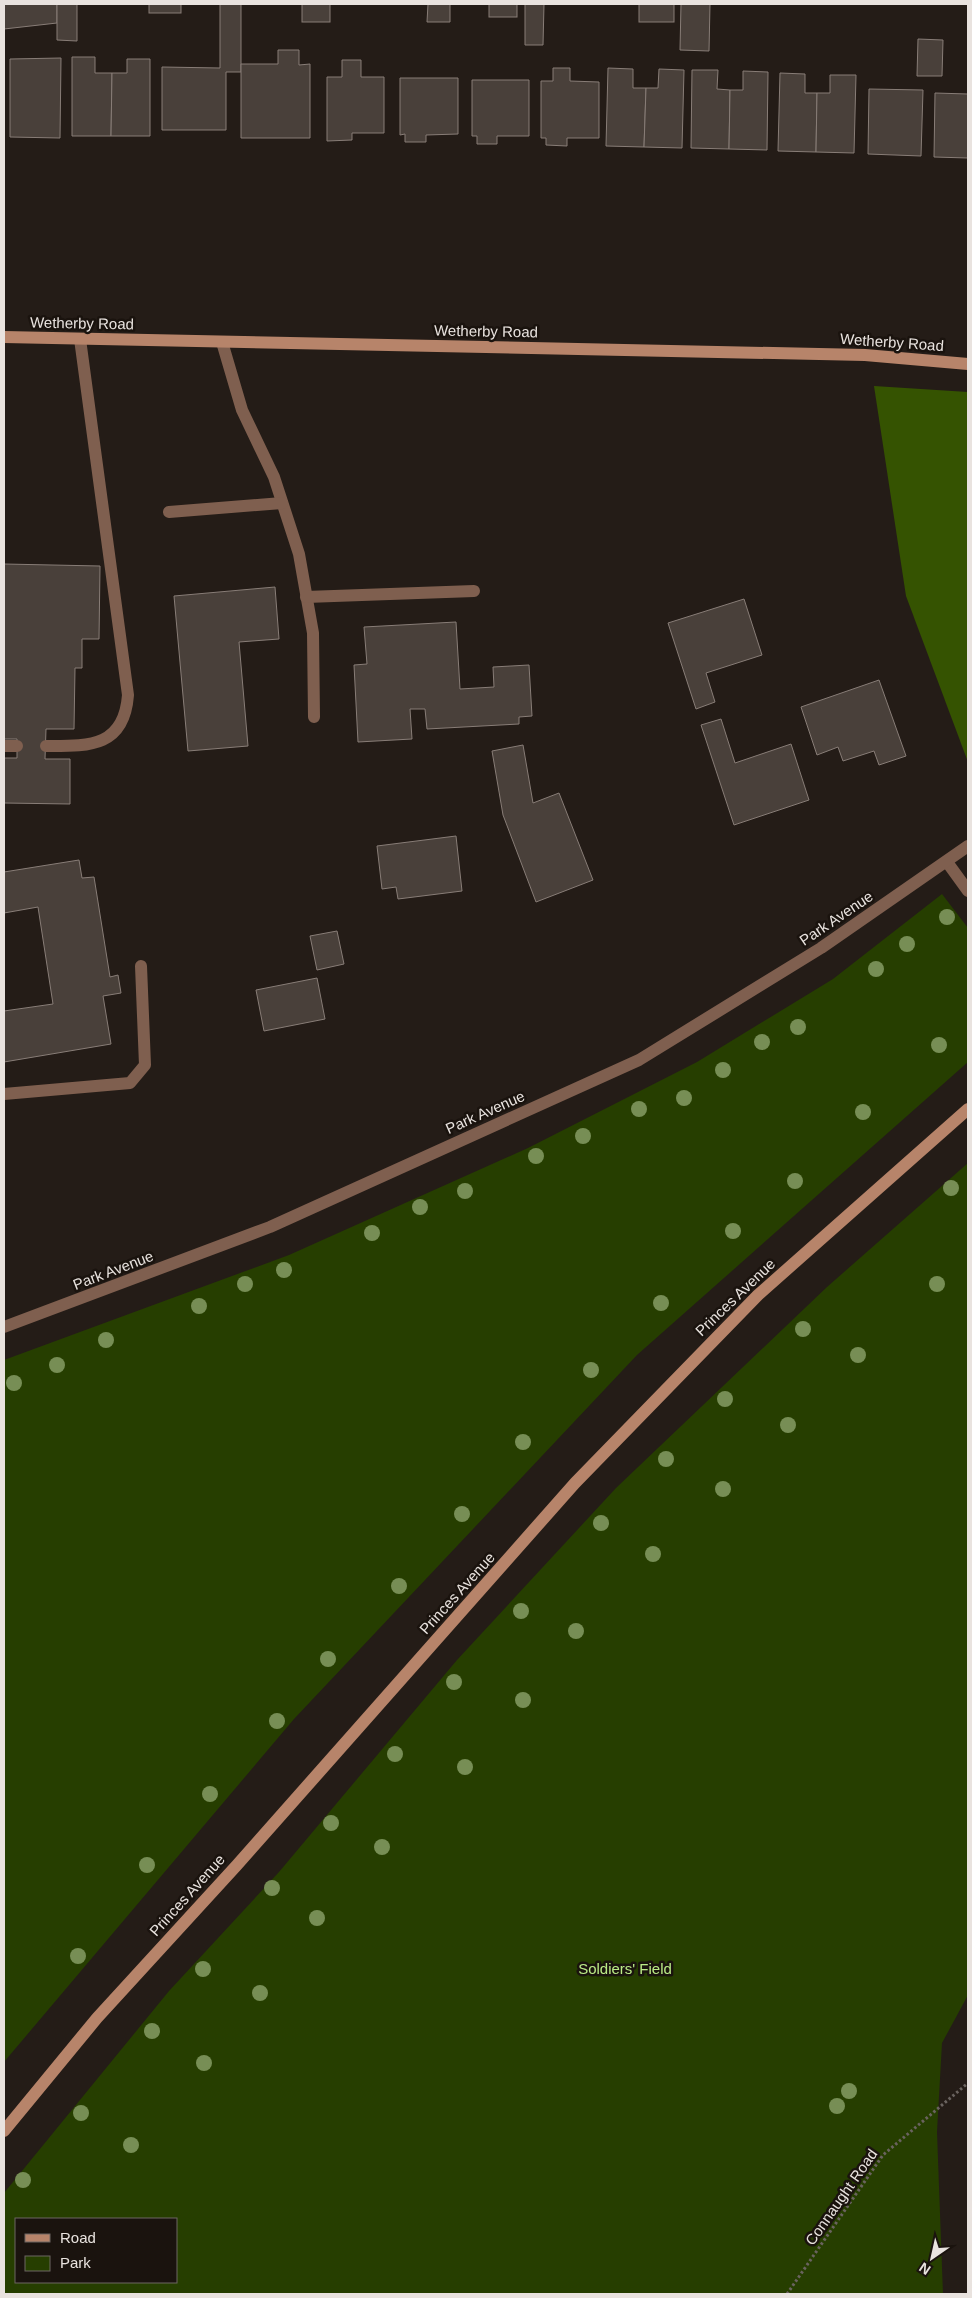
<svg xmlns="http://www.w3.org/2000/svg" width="972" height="2298" viewBox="0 0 972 2298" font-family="Helvetica,sans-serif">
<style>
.green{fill:#263e00;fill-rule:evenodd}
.forest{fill:#355301}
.building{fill:#49403a;stroke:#887d77}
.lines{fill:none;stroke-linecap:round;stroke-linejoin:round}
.path{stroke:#6a635f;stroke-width:3;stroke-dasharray:2.5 2.5;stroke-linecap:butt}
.lane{stroke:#7f5f4f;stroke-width:12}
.street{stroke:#7f5f4f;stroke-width:12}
.secondary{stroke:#b7846a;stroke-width:12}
.tree{fill:#778e55}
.labels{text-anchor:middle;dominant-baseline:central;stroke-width:5;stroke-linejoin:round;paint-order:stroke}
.street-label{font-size:15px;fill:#e9e3df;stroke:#1a130e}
.park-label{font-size:15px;fill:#bbeb87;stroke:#1a130e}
</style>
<rect width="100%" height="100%" fill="#241c17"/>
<g class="green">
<polygon points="942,894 968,928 968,1062 637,1355 294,1719 4,2062 4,1360 289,1255 528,1148 697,1062 833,979"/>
<path d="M968 1163V1995L942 2043 937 2132 943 2294H4V2193L169 1991 279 1872 457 1660 616 1488 827 1287ZM16 2219H176V2282H16Z"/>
</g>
<polygon class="forest" points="874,386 968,392 968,762 906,596"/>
<g class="building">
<polygon points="4,4 57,4 57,23 4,29"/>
<polygon points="57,4 77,4 77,41 57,40"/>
<rect x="149" y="4" width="32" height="9"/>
<polygon points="220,4 241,4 241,72 226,72 226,130 162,130 162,67 220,68"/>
<rect x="302" y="4" width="28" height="18"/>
<polygon points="428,4 450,4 450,22 427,22"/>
<rect x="489" y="4" width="28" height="13"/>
<polygon points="525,4 544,4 543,45 525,45"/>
<rect x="639" y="4" width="35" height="18"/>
<polygon points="681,4 710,4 709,51 680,50"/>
<polygon points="918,39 943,40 942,76 917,76"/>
<polygon points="278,50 299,50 299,65 310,64 310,138 241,138 241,64 278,64"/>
<polygon points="72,57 95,57 95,73 112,73 111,136 72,136"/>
<polygon points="61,58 60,138 10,137 10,59"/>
<polygon points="127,59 150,59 150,136 111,136 112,73 127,73"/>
<polygon points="342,60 361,60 361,77 384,77 384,133 352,133 352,140 327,141 327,77 342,77"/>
<polygon points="553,68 570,68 570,81 599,82 599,138 567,138 567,146 546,145 546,138 541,138 541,81 553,81"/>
<polygon points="608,68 633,69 633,88 646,88 644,147 606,146"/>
<polygon points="659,69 684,70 682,148 644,147 646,88 658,88"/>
<polygon points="692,70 718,70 717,89 730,90 729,149 691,148"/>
<polygon points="743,71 768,72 767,150 729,149 730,90 743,90"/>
<polygon points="780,73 805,74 805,93 817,93 816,152 778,151"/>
<polygon points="830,75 856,75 854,153 816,152 817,93 830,93"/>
<polygon points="400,78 458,78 458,134 426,135 426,142 405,142 405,134 400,135"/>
<polygon points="472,80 529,80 529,136 497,136 497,144 477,144 477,136 472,136"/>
<polygon points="869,89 923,90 921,156 868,154"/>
<polygon points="935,93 968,94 968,158 934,157"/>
<polygon points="4,564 100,566 99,639 82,639 82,668 75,668 74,729 46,729 45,759 70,759 70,804 4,803 4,758 17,758 17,739 4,739"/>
<polygon points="275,587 279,639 239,642 248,746 188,751 174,596"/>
<polygon points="744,599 762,655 706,673 715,702 696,709 668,623"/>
<polygon points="456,622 460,689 494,687 493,667 529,665 532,716 519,717 519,724 427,729 425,709 410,709 412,739 358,742 354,665 367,664 364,627"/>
<polygon points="879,680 906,756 879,765 874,751 843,761 838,747 817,755 801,707"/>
<polygon points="721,719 735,763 791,744 809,800 734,825 701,725"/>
<polygon points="523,745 533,803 559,793 593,880 536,902 503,815 492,751"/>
<polygon points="456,836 462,891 398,899 396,887 382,889 377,846"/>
<polygon points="79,860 82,878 94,877 110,977 118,975 121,993 103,996 111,1044 4,1062 4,1011 53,1004 38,907 4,913 4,872"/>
<polygon points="337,931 344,964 317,970 310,936"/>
<polygon points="317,978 325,1019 264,1031 256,990"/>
</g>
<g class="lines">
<polyline class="path" points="787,2294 883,2155 968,2083"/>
<g class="lane">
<polyline points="222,342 242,410 274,477 299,554 313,633 314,717"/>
<polyline points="169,512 282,503"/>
<polyline points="306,597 474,591"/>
<polyline points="4,746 17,746"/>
<path d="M46 746C88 746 124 748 128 695L80 339"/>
<polyline points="4,1094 130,1083 145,1065 141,966"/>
</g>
<g class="street">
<polyline points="947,862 968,891"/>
<polyline points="4,1327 270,1227 639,1060 821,948 968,846"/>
</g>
<g class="secondary">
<polyline points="4,337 865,355 968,364"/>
<polyline points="4,2131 97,2018 237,1865 575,1483 758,1295 968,1109"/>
</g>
</g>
<g class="tree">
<circle cx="947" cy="917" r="8"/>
<circle cx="907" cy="944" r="8"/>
<circle cx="876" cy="969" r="8"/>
<circle cx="798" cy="1027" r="8"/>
<circle cx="762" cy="1042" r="8"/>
<circle cx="939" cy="1045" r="8"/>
<circle cx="723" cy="1070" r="8"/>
<circle cx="684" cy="1098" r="8"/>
<circle cx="639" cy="1109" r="8"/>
<circle cx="863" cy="1112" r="8"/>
<circle cx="583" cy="1136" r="8"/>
<circle cx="536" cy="1156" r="8"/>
<circle cx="795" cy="1181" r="8"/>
<circle cx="951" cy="1188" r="8"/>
<circle cx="465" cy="1191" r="8"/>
<circle cx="420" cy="1207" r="8"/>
<circle cx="733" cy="1231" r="8"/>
<circle cx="372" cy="1233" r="8"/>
<circle cx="284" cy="1270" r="8"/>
<circle cx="245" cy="1284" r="8"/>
<circle cx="937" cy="1284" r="8"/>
<circle cx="661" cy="1303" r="8"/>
<circle cx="199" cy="1306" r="8"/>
<circle cx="803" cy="1329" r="8"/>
<circle cx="106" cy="1340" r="8"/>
<circle cx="858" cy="1355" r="8"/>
<circle cx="57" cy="1365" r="8"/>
<circle cx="591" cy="1370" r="8"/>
<circle cx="14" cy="1383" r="8"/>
<circle cx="725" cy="1399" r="8"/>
<circle cx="788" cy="1425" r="8"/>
<circle cx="523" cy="1442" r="8"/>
<circle cx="666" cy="1459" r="8"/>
<circle cx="723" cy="1489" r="8"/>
<circle cx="462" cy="1514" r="8"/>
<circle cx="601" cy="1523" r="8"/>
<circle cx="653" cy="1554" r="8"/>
<circle cx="399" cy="1586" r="8"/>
<circle cx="521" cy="1611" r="8"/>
<circle cx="576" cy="1631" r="8"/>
<circle cx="328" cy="1659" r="8"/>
<circle cx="454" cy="1682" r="8"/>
<circle cx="523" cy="1700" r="8"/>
<circle cx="277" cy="1721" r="8"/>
<circle cx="395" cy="1754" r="8"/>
<circle cx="465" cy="1767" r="8"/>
<circle cx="210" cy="1794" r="8"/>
<circle cx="331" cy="1823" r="8"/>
<circle cx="382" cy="1847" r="8"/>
<circle cx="147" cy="1865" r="8"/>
<circle cx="272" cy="1888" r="8"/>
<circle cx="317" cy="1918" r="8"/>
<circle cx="78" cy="1956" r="8"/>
<circle cx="203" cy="1969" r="8"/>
<circle cx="260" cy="1993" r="8"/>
<circle cx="152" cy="2031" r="8"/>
<circle cx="204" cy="2063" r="8"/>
<circle cx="849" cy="2091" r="8"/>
<circle cx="837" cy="2106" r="8"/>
<circle cx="81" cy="2113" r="8"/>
<circle cx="131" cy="2145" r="8"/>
<circle cx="23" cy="2180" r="8"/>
</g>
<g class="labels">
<g class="street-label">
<text transform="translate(82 323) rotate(1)">Wetherby Road</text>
<text transform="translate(486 331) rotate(1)">Wetherby Road</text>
<text transform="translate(892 342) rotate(4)">Wetherby Road</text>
<text transform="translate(836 918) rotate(-34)">Park Avenue</text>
<text transform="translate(485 1112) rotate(-24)">Park Avenue</text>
<text transform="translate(113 1270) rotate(-21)">Park Avenue</text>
<text transform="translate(735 1297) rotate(-44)">Princes Avenue</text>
<text transform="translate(457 1593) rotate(-48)">Princes Avenue</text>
<text transform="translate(187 1895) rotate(-48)">Princes Avenue</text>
<text transform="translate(841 2197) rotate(-55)">Connaught Road</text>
</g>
<g class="park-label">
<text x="625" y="1968">Soldiers' Field</text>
</g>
</g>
<rect width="972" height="2298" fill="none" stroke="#e9e3df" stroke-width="10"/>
<rect x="15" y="2218" width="162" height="65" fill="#1a130e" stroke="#6d6662"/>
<rect x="25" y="2234" width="25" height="8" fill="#b7846a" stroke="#6d6662"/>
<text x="60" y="2243" font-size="15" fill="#e9e3df">Road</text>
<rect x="25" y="2256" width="25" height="15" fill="#263e00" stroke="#6d6662"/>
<text x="60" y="2268" font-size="15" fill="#e9e3df">Park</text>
<g transform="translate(932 2258) rotate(214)" stroke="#1a130e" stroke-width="4" paint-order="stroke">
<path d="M0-4L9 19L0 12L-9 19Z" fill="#e9e3df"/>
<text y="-8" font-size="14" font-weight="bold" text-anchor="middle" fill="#e9e3df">N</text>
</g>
</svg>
